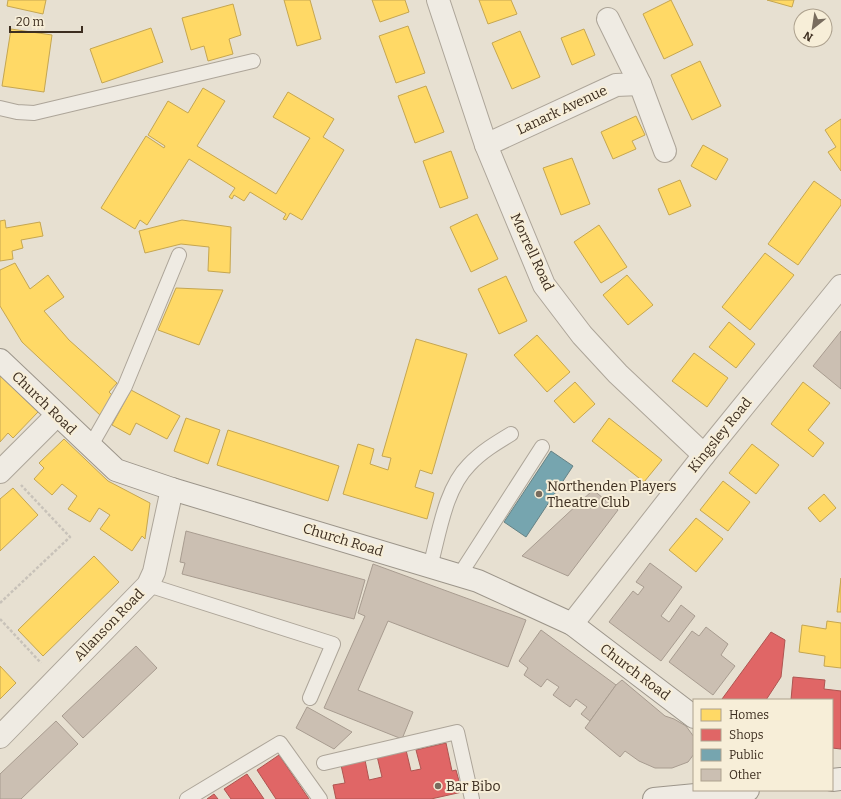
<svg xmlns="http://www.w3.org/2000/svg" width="841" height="799" viewBox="0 0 841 799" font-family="Bitter,serif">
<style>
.homes{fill:#ffd966;stroke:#c5a651}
.shops{fill:#e06666;stroke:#af5551}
.public{fill:#76a5af;stroke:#658184}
.building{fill:#cbbfb2;stroke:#a89c90}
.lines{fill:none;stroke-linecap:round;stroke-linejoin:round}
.lane-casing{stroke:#ada599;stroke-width:16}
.street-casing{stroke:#ada599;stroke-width:24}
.secondary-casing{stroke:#9c958a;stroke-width:24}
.path{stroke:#c8c2b9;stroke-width:2.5;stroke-dasharray:3 2;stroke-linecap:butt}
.lane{stroke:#efebe3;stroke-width:14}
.street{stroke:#efebe3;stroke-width:22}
.secondary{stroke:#efebe3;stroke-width:22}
.poi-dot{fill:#786c5e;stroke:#f7eed8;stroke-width:1.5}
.labels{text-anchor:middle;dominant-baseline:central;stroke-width:4;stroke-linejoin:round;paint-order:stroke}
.street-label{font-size:14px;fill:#3d2e20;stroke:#f7eed8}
.poi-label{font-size:14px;fill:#3d2e20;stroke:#f7eed8;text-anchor:start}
</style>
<rect width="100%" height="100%" fill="#e7e0d1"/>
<g class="homes">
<polygon points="8,0 46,0 43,14 7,6"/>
<polygon points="284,0 310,0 321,39 297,46"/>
<polygon points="372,0 405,0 409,12 380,22"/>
<polygon points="479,0 511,0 517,14 488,24"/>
<polygon points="671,0 693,45 664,59 643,14"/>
<polygon points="767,0 794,0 792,7"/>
<polygon points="233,4 241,35 229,39 233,54 208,61 204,46 191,50 182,18"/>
<polygon points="408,26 425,73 396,83 379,36"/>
<polygon points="151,28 163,62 102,83 90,49"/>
<polygon points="11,29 52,35 44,92 2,86"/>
<polygon points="584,29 595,55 572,65 561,38"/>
<polygon points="520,31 540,77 512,89 492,43"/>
<polygon points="700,61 721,106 692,120 671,75"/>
<polygon points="426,86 444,132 415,143 398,96"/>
<polygon points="203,88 225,101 197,146 276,194 310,138 273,117 288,92 334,119 323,137 344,150 302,220 290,213 286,220 283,219 286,214 250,192 244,201 234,195 232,199 229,197 235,188 189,159 147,225 140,220 135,229 101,208 146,136 164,148 165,146 148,135 168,101 188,113"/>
<polygon points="636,116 645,135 632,141 636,149 613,159 601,132"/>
<polygon points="841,119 841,171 828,152 836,147 825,130"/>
<polygon points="703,145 728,159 716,180 691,166"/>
<polygon points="451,151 468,198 440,208 423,161"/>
<polygon points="572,158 590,204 561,215 543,168"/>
<polygon points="680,180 691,206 669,215 658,189"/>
<polygon points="814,181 841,200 841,205 798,265 768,244"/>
<polygon points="477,214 498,259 471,272 450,227"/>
<polygon points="5,220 6,228 40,222 43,236 21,240 23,248 12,251 13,259 0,261 0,221"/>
<polygon points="182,220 231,227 230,273 208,271 209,247 181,244 145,253 139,231"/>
<polygon points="599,225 627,267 601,283 574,242"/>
<polygon points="765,253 794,275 750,330 722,307"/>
<polygon points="15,263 30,289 48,275 64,297 44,311 69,340 117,383 109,392 116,399 101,416 22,342 0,306 0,270"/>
<polygon points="627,275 653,305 628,325 603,295"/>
<polygon points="506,276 527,321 499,334 478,289"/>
<polygon points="176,288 223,290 199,345 158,330"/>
<polygon points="729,322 755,344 736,368 709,347"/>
<polygon points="537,335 570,372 547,392 514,355"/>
<polygon points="416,339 467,354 432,474 420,470 415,487 434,493 427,519 343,494 358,444 374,449 370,464 388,470 391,458 382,456"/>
<polygon points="694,353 728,378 707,407 672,381"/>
<polygon points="0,375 38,412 13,438 8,433 0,442"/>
<polygon points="575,382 595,404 574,423 554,401"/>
<polygon points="803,382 830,403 808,430 824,443 813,457 771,424"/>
<polygon points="131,390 180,416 167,439 136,423 130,435 112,425"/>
<polygon points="186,418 220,430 208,464 174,451"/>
<polygon points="609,418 662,460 644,482 592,441"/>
<polygon points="228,430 339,466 328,501 217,465"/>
<polygon points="64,439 108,481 150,503 145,539 142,536 132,551 100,529 110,515 99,508 90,522 68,509 77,496 62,484 52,495 34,479 44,468 39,463"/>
<polygon points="752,444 779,465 756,494 729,473"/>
<polygon points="723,481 750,502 728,531 700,510"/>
<polygon points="13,488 38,515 0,551 0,499"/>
<polygon points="824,494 836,508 820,522 808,508"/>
<polygon points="696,518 723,539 696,572 669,550"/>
<polygon points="94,556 119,582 43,656 18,630"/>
<polygon points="841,578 841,612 837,612"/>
<polygon points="827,621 841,623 841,668 824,666 825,656 799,652 802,625 826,629"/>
<polygon points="0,666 16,683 0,699"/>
</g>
<g class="shops">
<polygon points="771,632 785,640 781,677 766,700 724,700 722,699"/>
<polygon points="793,677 825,680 824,689 841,691 841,749 832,748 832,700 791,700"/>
<polygon points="446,743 452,771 456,770 462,792 431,799 336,799 333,785 345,783 341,765 365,760 369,780 382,777 377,756 406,750 411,771 421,769 416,750"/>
<polygon points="279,755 309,799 276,799 257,770"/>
<polygon points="247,774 264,799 231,799 224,789"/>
<polygon points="214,794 218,799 207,799"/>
</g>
<polygon class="public" points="551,451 573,466 526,537 504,522"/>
<g class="building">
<polygon points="841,331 841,389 813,366"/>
<polygon points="593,490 618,510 568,576 522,556"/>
<polygon points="186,531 365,580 354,619 182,574 185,563 180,562"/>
<polygon points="650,563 682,587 661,616 669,622 681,605 695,616 661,661 609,622 633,591 638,595 644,587 636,582"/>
<polygon points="373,564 526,620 508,667 388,621 358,690 413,712 402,739 324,708 365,616 358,613"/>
<polygon points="706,627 728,644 721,655 735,666 713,695 669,662 692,631 699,636"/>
<polygon points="541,630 616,685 590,721 581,714 587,707 576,699 570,707 553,695 559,687 547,679 541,687 524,675 528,668 519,661"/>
<polygon points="136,646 157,668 83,738 62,716"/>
<polygon points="622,680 665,716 674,719 686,726 694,737 694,754 688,762 672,768 655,768 639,761 625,751 620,757 585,728 616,685"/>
<polygon points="307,707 352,732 334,749 296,728"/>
<polygon points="56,721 78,744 21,799 0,799 0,774"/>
</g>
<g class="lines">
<defs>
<g id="lane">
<polyline points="0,108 17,112 34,113 253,61"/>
<polyline points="90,447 125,386 179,255"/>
<path d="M430 567C439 534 445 489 469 465 481 452 496 443 511 434"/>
<polyline points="459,576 542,447"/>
<polyline points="148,585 333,644 310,698"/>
<polyline points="324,763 457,732 472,799"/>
<polyline points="187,799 280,743 320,799"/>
</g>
<g id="street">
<polyline points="438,0 486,145 544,285 582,335 618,374 704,455"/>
<polyline points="608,19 640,84 665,151"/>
<polyline points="486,145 616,85 640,84"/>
<polyline points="0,472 57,415"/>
<polyline points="572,624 704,455 841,286"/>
<polyline points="0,737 148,585 154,572 172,489"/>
</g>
<g id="secondary">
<polyline points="0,360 116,470 172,489 478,581 572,624 694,717"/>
<polyline points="832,780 841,779"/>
<polyline points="654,799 748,790"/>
</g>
</defs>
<use href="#lane" class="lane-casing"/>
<use href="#street" class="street-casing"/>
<use href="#secondary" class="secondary-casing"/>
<g class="path">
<polyline points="0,603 70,537 21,485"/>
<polyline points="0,619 41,663"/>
</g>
<use href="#lane" class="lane"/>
<use href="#street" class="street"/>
<use href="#secondary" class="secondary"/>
</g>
<g class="poi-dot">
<circle cx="539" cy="494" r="4"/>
<circle cx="438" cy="786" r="4"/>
</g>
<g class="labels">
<g class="street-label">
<text transform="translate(562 110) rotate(-25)">Lanark Avenue</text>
<text transform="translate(532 252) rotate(65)">Morrell Road</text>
<text transform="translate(44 403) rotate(44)">Church Road</text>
<text transform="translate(720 435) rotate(-51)">Kingsley Road</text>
<text transform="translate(343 540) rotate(17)">Church Road</text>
<text transform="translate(109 625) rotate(-46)">Allanson Road</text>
<text transform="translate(635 672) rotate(37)">Church Road</text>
</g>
<g class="poi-label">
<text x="547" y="486">Northenden Players<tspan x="547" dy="16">Theatre Club</tspan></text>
<text x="446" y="786">Bar Bibo</text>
</g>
</g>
<rect x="693" y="699" width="140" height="92" fill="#f7eed8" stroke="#ada18e"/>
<rect x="701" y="709" width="20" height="12" fill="#ffd966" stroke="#ada18e"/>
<text x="729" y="719" font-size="12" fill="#3d2e20">Homes</text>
<rect x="701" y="729" width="20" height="12" fill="#e06666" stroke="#ada18e"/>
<text x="729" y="739" font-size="12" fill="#3d2e20">Shops</text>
<rect x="701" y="749" width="20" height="12" fill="#76a5af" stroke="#ada18e"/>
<text x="729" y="759" font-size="12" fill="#3d2e20">Public</text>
<rect x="701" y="769" width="20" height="12" fill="#cbbfb2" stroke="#ada18e"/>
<text x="729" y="779" font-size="12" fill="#3d2e20">Other</text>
<g transform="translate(813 28) rotate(210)"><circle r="19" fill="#f7eed8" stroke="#ada18e"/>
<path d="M0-3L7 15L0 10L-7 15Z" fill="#786c5e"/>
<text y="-6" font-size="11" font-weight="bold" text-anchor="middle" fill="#3d2e20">N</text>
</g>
<path d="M10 26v6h72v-6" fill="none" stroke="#3d2e20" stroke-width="2"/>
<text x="16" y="26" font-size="12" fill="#3d2e20" stroke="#f7eed8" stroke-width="3" paint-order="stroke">20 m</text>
</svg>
